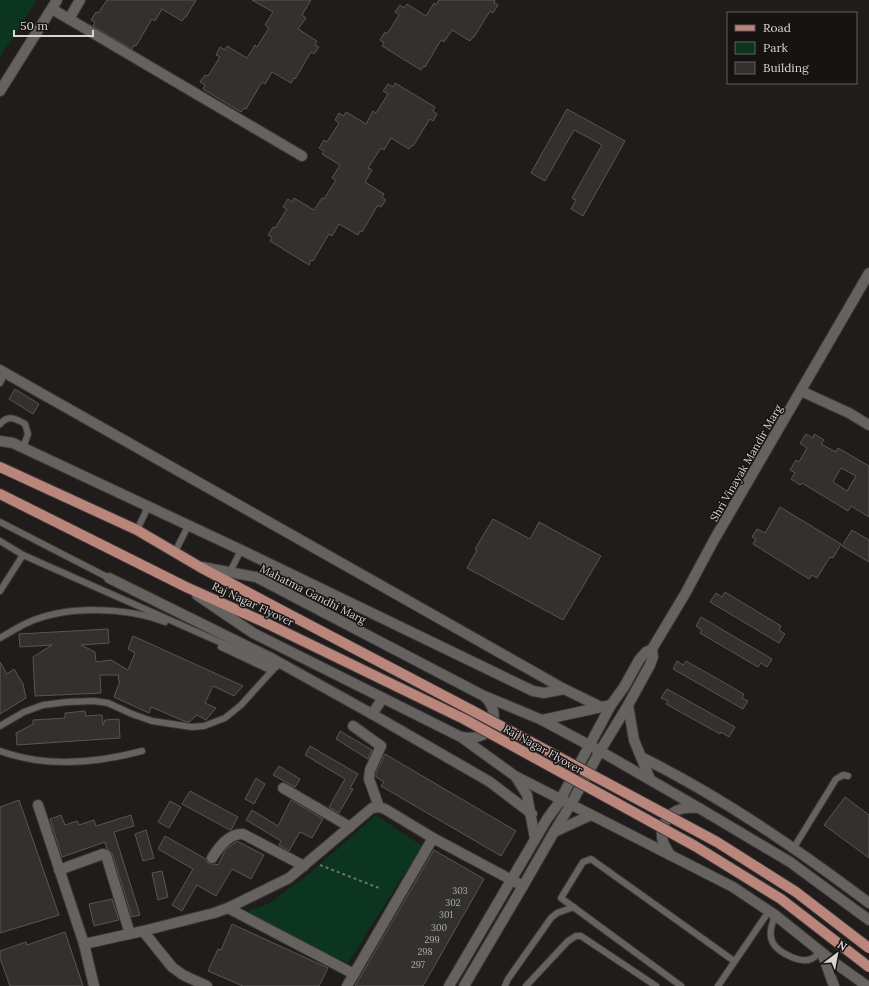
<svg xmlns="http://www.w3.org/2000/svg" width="869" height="986" viewBox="0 0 869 986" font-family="Lora,serif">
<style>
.green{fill:#0b351e}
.building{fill:#33312e;stroke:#585653;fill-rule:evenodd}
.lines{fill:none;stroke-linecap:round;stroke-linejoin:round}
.service-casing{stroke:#3a3937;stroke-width:8}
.minor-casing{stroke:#3a3937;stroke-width:12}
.tertiary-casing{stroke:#3a3937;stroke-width:12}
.primary-casing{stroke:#3a3937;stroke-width:12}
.path{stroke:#716f6e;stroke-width:2;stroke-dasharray:3 3;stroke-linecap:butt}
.service{stroke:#656260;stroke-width:6}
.minor{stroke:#656260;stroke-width:10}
.tertiary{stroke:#656260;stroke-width:10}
.primary{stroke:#ba857b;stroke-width:10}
.primary-bridge-casing{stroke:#3a3937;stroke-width:12;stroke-linecap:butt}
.primary-bridge{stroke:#ba857b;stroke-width:10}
.labels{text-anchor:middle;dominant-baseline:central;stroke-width:3;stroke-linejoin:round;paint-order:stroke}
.number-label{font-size:9px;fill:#aeadaa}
.street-label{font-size:11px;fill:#d7d6d4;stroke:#161312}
</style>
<rect width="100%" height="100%" fill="#1f1c1b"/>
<g class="green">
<polygon points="0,0 37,0 0,57"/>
<polygon points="376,815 422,846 348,963 250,920 249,911 270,903 310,873"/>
</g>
<g class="building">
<polygon points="107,0 196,0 186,17 185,17 182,21 162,9 155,21 152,19 136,46 134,45 132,49 93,26 95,22 91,20 96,12 98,13"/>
<polygon points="252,0 311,0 302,15 306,18 298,29 317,41 315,45 319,47 314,54 311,52 295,79 294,78 291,83 272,72 265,84 262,82 246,109 244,108 241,112 203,89 205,85 200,82 205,75 208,76 220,57 216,55 220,47 225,50 227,46 247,58 255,45 257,47 269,28 265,25 273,12"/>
<polygon points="439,0 495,0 494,3 498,5 493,13 490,11 474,37 473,37 470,41 452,30 444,42 441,40 425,67 424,66 421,70 382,46 384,43 380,40 385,32 387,34 399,15 395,12 400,5 404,8 407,4 426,16 434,3 436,5"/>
<polygon points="395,83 435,107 433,111 437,114 433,121 430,119 413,146 412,145 409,149 391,138 384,150 381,148 368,168 372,170 365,182 384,194 382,197 386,200 381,207 378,205 362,232 360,231 358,235 339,224 332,236 329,234 313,261 311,260 309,265 270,241 272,237 268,235 273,227 275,228 287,209 283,207 288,199 292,202 294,198 314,210 322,198 324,199 336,180 332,178 340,165 322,154 324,151 319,148 324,140 327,142 339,123 335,120 339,113 344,116 346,112 366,124 373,111 376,113 388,94 383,91 388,84 393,87"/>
<polygon points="567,109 625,141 583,216 571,209 576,200 572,198 602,145 574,130 545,181 531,173"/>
<polygon points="15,389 39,404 33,414 9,399"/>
<path d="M806 434 813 438 814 434 824 440 821 444 836 452 838 448 869 466V517L851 506 848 511 802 483 800 485 791 479 795 473 790 470 796 460 799 462 807 448 800 443ZM841 468 856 476 847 491 833 482Z"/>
<polygon points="780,507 841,544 833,558 830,557 817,578 812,575 809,579 753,544 756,539 752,537 757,529 765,533"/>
<polygon points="493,519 530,539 539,522 601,556 563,620 467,568 477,550 475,549"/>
<polygon points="852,530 869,540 869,562 842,546"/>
<polygon points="725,592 781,626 779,630 785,634 779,643 710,602 716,593 722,597"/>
<polygon points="701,617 772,659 767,667 761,663 758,667 700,633 702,630 696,626"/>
<polygon points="108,629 109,643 81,645 95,652 96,662 111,660 128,670 135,653 128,649 133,636 243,686 234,696 213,686 205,703 216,708 206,720 197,715 189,722 184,721 151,707 149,713 114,697 120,681 118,680 119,675 100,675 101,693 35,696 33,657 52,645 20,647 19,634"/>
<polygon points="677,661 683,665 686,661 744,694 742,698 748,701 743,709 673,669"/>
<polygon points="0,662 7,674 14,669 23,684 26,698 0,714"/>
<polygon points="667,689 735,727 729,737 721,732 720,734 666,704 668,701 661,698"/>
<polygon points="85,711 86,716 102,715 103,725 105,720 119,719 120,738 17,745 16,733 33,724 33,720 65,718 65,713"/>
<polygon points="340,731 372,750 368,759 336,739"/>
<polygon points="310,746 358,774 350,788 353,789 339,813 329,807 345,779 305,755"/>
<polygon points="385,754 516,831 501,856 381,786 384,782 376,777 376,772"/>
<polygon points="279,766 300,779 295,787 273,775"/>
<polygon points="256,778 265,784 254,804 245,799"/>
<polygon points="190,791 238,817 231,830 230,830 182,804"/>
<polygon points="845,797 869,815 869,858 824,825"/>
<polygon points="19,800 59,915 0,933 0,807"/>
<polygon points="291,800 323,819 312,838 300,832 289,851 279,845 281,841 246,820 252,810 278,826"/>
<polygon points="170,801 181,807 169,828 158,822"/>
<polygon points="61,815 65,825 77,821 79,825 94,820 96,826 131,815 134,826 114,832 140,915 132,917 112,853 107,849 105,842 62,857 50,819"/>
<polygon points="146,830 154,858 143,861 135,834"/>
<polygon points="165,836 206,859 208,863 211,864 215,864 218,865 226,849 237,841 264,855 251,879 232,869 216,896 197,885 182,911 172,905 193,869 158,849"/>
<polygon points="434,850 484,879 423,986 355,986"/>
<polygon points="162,871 168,897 158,900 152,873"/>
<polygon points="112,899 119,920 94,926 89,904"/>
<polygon points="232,924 328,968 319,986 243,986 208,971 218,949 221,950"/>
<polygon points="65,932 83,986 10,986 0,958 0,951 26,942 27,945"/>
</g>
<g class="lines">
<defs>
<g id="service">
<polyline points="0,383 5,373"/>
<path d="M0 424C8 415 15 418 25 424L28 434 23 448"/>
<polyline points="0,522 109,578"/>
<polyline points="137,530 148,507"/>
<polyline points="0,541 23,555 276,667"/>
<polyline points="175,552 188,526"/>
<polyline points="230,572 241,550"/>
<polyline points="0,591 23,555"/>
<path d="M0 638C9 633 18 627 27 623 66 605 126 607 165 622"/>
<polyline points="221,647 272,671"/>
<polyline points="0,726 24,712 43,705 67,702 94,701 108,703 132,714 152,721 192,727 204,726 225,718 241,705 279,663"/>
<path d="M0 751C11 755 24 758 36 760 71 765 108 760 142 751"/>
<polyline points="793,849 836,779 843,775 848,776"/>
<path d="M775 915C772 924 768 934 773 943 778 952 800 964 811 959 815 958 817 954 819 951"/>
<polyline points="505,986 508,979 551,918 557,913 574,907"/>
<polyline points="526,986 568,941 576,936 581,936 656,986"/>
<polyline points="681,986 561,898 583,862 591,859 734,961"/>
<polyline points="718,986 769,911"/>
</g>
<g id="minor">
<polyline points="52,9 302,156"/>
<polyline points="69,19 80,0"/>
<polyline points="0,91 57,0"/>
<polyline points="0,370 564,689 601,707"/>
<polyline points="801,391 849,413 869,425"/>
<polyline points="0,441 13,443 241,550 533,691 544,693 564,689"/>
<polyline points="109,578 273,659 372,714 490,782 532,814"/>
<polyline points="372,714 383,698"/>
<polyline points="353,726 381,746 370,770 369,779 379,807"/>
<path d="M641 757C722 797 797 849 869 903"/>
<polyline points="283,788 350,827"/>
<polyline points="38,805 84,944"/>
<path d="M212 858C219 847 229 833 243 834L304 866"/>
<polyline points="59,870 103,854 106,855 130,934"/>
<polyline points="228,908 354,974"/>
<polyline points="143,931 172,967 183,975 207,986"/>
<polyline points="822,953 834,986"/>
<polyline points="94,986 84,944 143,931 214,913 228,908 289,878 372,808 379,807 385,809 433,838 523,886"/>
<polyline points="347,986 433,838"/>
</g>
<g id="tertiary">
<polyline points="202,567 256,577 482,695 542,720 600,751 699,808 790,862 869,920"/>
<polyline points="197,595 253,633 461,737 515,776 733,887 775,915 835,963 867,986"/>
<polyline points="628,705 634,740 650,779"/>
<polyline points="542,720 611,705"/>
<path d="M462 737C490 743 505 716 484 696"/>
<polyline points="516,777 527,795 535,839"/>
<polyline points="554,832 591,815"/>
<path d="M670 855C667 849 663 844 662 838 660 826 669 812 681 809 687 807 693 808 699 808"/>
<polyline points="449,986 547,819 558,804 611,705 624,687 639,660 646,652 652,649 685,594 714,540 869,273"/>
<polyline points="464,986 523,886 554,832 571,804 600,751 628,705 650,665 653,657 652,649"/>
</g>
<g id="primary">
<polyline points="0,467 137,530 200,567 279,609"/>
<polyline points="0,494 186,587 264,622"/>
</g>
</defs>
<use href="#service" class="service-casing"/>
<use href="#minor" class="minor-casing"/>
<use href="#tertiary" class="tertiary-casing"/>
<use href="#primary" class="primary-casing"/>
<polyline class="path" points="320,865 379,888"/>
<use href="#service" class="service"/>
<use href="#minor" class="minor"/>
<use href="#tertiary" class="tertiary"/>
<use href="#primary" class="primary"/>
<defs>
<g id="primary-bridge">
<polyline points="279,609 473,711 717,842 796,892 869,948"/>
<polyline points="264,622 464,719 695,846 781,899 869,967"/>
</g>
</defs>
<use href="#primary-bridge" class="primary-bridge-casing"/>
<use href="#primary-bridge" class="primary-bridge"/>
</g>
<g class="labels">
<g class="number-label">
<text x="460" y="890">303</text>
<text x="453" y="902">302</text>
<text x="446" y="914">301</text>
<text x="439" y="927">300</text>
<text x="432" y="939">299</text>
<text x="425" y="951">298</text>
<text x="418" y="964">297</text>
</g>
<g class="street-label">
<text transform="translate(746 463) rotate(-60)">Shri Vinayak Mandir Marg</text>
<text transform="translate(313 594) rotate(27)">Mahatma Gandhi Marg</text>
<text transform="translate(253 604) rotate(25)">Raj Nagar Flyover</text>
<text transform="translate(543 749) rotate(29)">Raj Nagar Flyover</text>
</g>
</g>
<rect x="727" y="12" width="130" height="72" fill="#161312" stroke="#636160"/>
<rect x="735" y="25" width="20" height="6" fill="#ba857b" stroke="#636160"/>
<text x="763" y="32" font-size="12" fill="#d7d6d4">Road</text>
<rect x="735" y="42" width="20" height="12" fill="#0b351e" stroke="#636160"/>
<text x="763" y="52" font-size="12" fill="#d7d6d4">Park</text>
<rect x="735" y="62" width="20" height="12" fill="#33312e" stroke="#636160"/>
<text x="763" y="72" font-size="12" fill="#d7d6d4">Building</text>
<g transform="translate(837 954) rotate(32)" stroke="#161312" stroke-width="3" paint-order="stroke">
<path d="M0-3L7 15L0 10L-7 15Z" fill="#d7d6d4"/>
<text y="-6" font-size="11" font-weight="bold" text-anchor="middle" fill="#d7d6d4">N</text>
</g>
<path d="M14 30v6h79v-6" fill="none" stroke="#d7d6d4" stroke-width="2"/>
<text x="20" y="30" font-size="12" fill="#d7d6d4" stroke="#161312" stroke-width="3" paint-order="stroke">50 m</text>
</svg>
